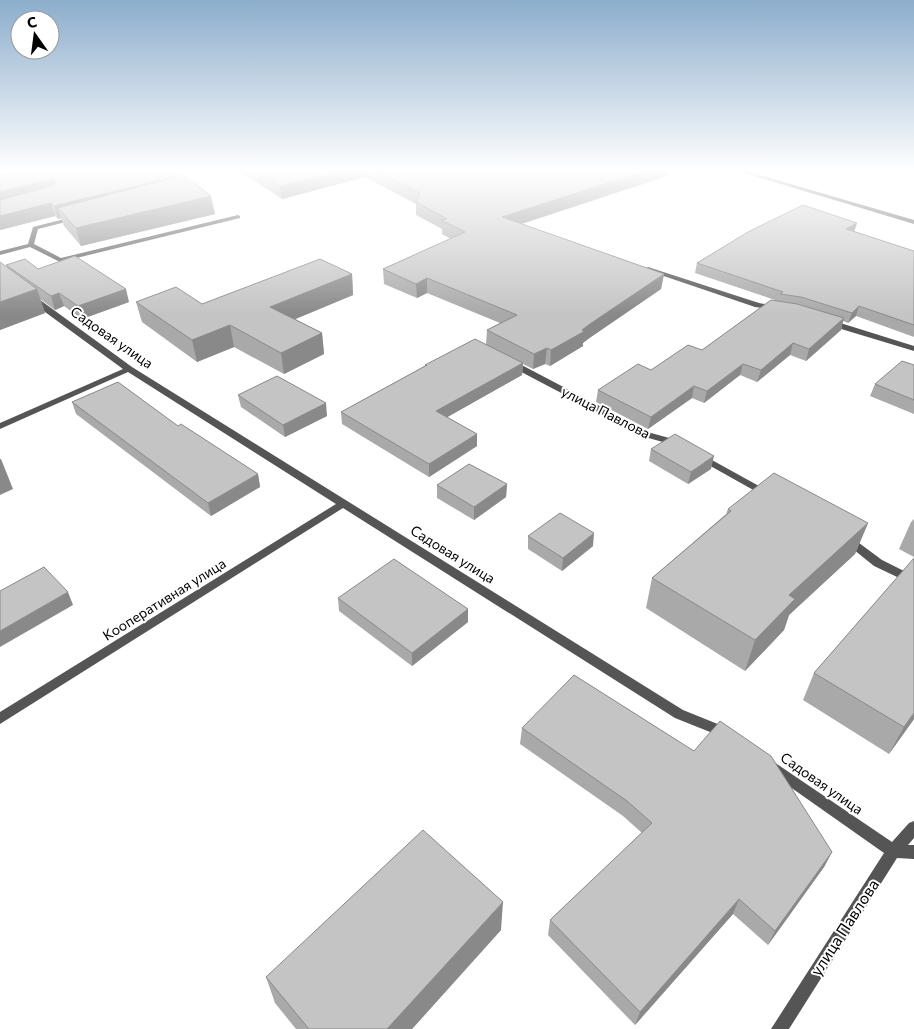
<svg xmlns="http://www.w3.org/2000/svg" width="914" height="1029" viewBox="0 0 914 1029" font-family="Commissioner,sans-serif">
<style>
.lines{fill:none;stroke-linecap:round;stroke-linejoin:round}
.lane{fill:#555;fill-rule:evenodd}
.street{fill:#555;fill-rule:evenodd}
.wall{fill:#a9a9a9}
.shaded-wall{fill:#898989}
.building{fill:#c4c4c4;stroke:#898989}
.labels{text-anchor:middle;dominant-baseline:central;stroke-width:4;stroke-linejoin:round;paint-order:stroke}
.street-label{font-size:14px;fill:#000;stroke:#fff}
.near-street-label{font-size:16px;fill:#000;stroke:#fff}
</style>
<rect width="100%" height="100%" fill="#fff"/>
<g class="lines">
<g class="lane">
<polygon points="238,215 240,216 240,218 60,262 30,247 0,255 0,251 28,244 33,227 76,216 78,217 78,219 38,229 34,244 61,258"/>
<polygon points="648,267 759,303 776,306 780,308 776,310 755,307 646,270 645,269"/>
<polygon points="828,321 834,321 914,346 914,351 828,325"/>
<polygon points="508,361 514,361 651,433 680,441 682,443 677,446 645,437 508,365"/>
<polygon points="701,454 770,492 772,494 767,497 764,496 698,459 696,457"/>
<polygon points="847,536 851,537 882,560 914,576 914,585 874,566 843,541 842,539"/>
</g>
<g class="street">
<polygon points="738,171 746,171 914,220 914,224"/>
<polygon points="30,297 36,297 132,367 683,710 730,729 731,733 730,737 725,738 675,718 343,508 0,724 0,712 336,504 128,372 0,429 0,423 123,369 30,301"/>
<polygon points="771,760 892,842 909,823 914,821 914,838 908,845 914,845 914,859 897,858 789,1029 771,1029 884,853 766,770 764,766 766,762"/>
</g>
</g>
<g class="wall">
<polygon points="23,171 215,214 81,246 64,226 61,218 58,219 55,216 0,230 0,175"/>
<polygon points="239,171 667,171 667,176 522,224 664,274 661,289 588,339 583,343 583,346 550,366 545,364 533,369 523,364 522,375 447,417 477,434 477,446 429,477 342,424 341,412 425,366 425,365 486,345 487,330 500,323 427,293 417,298 384,284 383,269 451,239 442,234 442,229 416,215 416,204 365,177 282,199"/>
<polygon points="857,223 854,231 914,251 914,337 856,316 848,323 843,321 841,330 806,361 790,355 757,382 740,375 704,403 692,398 648,429 596,402 598,390 702,350 775,300 695,273 697,263"/>
<polygon points="0,262 7,268 6,265 38,269 129,302 82,319 64,306 55,310 40,299 45,313 0,330"/>
<polygon points="352,274 353,295 295,319 322,333 324,354 284,374 234,347 197,362 142,322 136,302 202,304"/>
<polygon points="914,365 914,414 870,396 875,384"/>
<polygon points="238,395 327,416 285,437 241,407"/>
<polygon points="72,402 178,426 258,474 260,487 211,516 76,414"/>
<polygon points="651,449 711,469 688,484 649,461"/>
<polygon points="507,484 506,497 474,520 437,498 437,485"/>
<polygon points="728,509 868,523 855,554 789,615 784,630 745,671 646,608 652,578 726,514"/>
<polygon points="914,519 914,557 899,549 911,522"/>
<polygon points="528,536 593,546 562,571 528,549"/>
<polygon points="914,558 914,719 889,754 803,700 814,673"/>
<polygon points="338,598 468,609 468,622 412,666 339,611"/>
<polygon points="522,728 832,852 824,867 768,945 733,914 635,1025 548,935 550,920 642,833 623,816 520,744"/>
<polygon points="501,930 412,1029 296,1029 275,1003 266,977"/>
</g>
<g class="shaded-wall">
<polygon points="340,171 364,171 365,177 282,199 280,186"/>
<polygon points="645,171 667,171 667,176 502,230 502,217"/>
<polygon points="180,175 183,188 58,208 61,218 58,219 54,206"/>
<polygon points="53,179 57,191 0,206 0,192"/>
<polygon points="211,196 215,214 81,246 76,228"/>
<polygon points="51,203 55,216 0,230 0,216"/>
<polygon points="857,223 854,232 846,229"/>
<polygon points="352,274 353,295 274,328 270,307"/>
<polygon points="664,274 661,289 588,339 583,343 583,346 550,366 551,350"/>
<polygon points="427,278 427,293 417,298 416,284"/>
<polygon points="37,289 45,313 0,330 0,302"/>
<polygon points="126,289 129,302 82,319 78,306"/>
<polygon points="59,293 64,306 55,310 51,296"/>
<polygon points="859,306 856,316 848,323 852,313"/>
<polygon points="844,318 841,330 806,361 809,349"/>
<polygon points="230,325 234,347 197,362 192,340"/>
<polygon points="322,333 324,354 284,374 281,353"/>
<polygon points="793,343 790,355 757,382 761,370"/>
<polygon points="547,348 545,364 533,369 534,354"/>
<polygon points="523,363 522,375 437,423 436,411"/>
<polygon points="743,364 740,375 704,403 707,391"/>
<polygon points="694,386 692,398 648,429 651,417"/>
<polygon points="326,403 327,416 285,437 283,425"/>
<polygon points="477,434 477,446 429,477 429,464"/>
<polygon points="714,456 711,469 688,484 691,472"/>
<polygon points="0,459 1,459 13,489 0,495"/>
<polygon points="258,474 260,487 211,516 208,503"/>
<polygon points="507,484 506,497 474,520 474,507"/>
<polygon points="868,523 855,554 789,615 784,630 745,671 755,640 789,595"/>
<polygon points="594,533 593,546 562,571 563,558"/>
<polygon points="68,592 73,605 0,647 0,631"/>
<polygon points="468,609 468,622 412,666 412,653"/>
<polygon points="914,713 914,719 889,754 904,727"/>
<polygon points="832,852 824,867 768,945 775,931"/>
<polygon points="739,899 733,914 635,1025 640,1012"/>
<polygon points="503,902 501,930 412,1029 387,1029"/>
</g>
<g class="building">
<polygon points="23,171 175,171 180,175 54,206 51,203 0,216 0,200 55,185 57,182 53,179 0,192 0,175"/>
<polygon points="257,171 340,171 280,186"/>
<polygon points="376,171 645,171 502,217 664,274 590,324 582,330 585,331 551,350 547,348 534,354 487,330 517,315 427,278 416,284 383,269 465,232 441,220 447,219 416,202 420,193"/>
<polygon points="181,172 211,196 76,228 58,208 180,176"/>
<polygon points="803,205 857,223 846,229 914,251 914,325 859,306 852,313 801,297 780,294 783,292 697,263 748,232"/>
<polygon points="75,256 126,289 78,306 59,293 51,296 6,265 25,259 38,269"/>
<polygon points="320,259 352,274 270,307 322,333 281,353 230,325 192,340 136,302 176,287 202,304"/>
<polygon points="0,262 37,289 0,302"/>
<polygon points="771,300 797,304 844,318 809,349 793,343 761,370 743,364 707,391 694,386 651,417 598,390 638,364 651,370 688,345 702,350"/>
<polygon points="475,339 523,363 436,411 477,434 429,464 341,412 427,365 425,365"/>
<polygon points="902,361 914,365 914,400 875,384"/>
<polygon points="277,376 326,403 283,425 238,395"/>
<polygon points="118,382 178,426 181,424 258,474 208,503 72,402"/>
<polygon points="675,434 714,456 691,472 651,449"/>
<polygon points="469,464 507,484 474,507 437,485"/>
<polygon points="774,473 868,523 789,595 795,599 755,640 652,578 731,511 728,509"/>
<polygon points="560,513 594,533 563,558 528,536"/>
<polygon points="914,558 914,713 904,727 814,673"/>
<polygon points="394,559 468,609 412,653 338,598"/>
<polygon points="44,567 68,592 0,631 0,591"/>
<polygon points="574,675 694,751 720,721 771,756 832,852 775,931 739,899 640,1012 550,920 652,823 627,801 522,728"/>
<polygon points="423,830 503,902 387,1029 309,1029 266,977"/>
</g>
<linearGradient id="sky" x2="0" y2="1"><stop stop-color="#8cadcc"/><stop offset="0.54" stop-color="#fff"/><stop offset="1" stop-color="#fff" stop-opacity="0"/></linearGradient>
<rect width="914" height="315" fill="url(#sky)"/>
<g class="labels">
<g class="street-label">
<text transform="translate(112 337) rotate(35)">Садовая улица</text>
<text transform="translate(606 412) rotate(27)">улица Павлова</text>
<text transform="translate(453 554) rotate(32)">Садовая улица</text>
<text transform="translate(164 599) rotate(-32)">Кооперативная улица</text>
<text transform="translate(822 783) rotate(35)">Садовая улица</text>
</g>
<g class="near-street-label">
<text transform="translate(844 927) rotate(-57)">улица Павлова</text>
</g>
</g>
<g transform="translate(35 35) rotate(346)"><circle r="24" fill="#ffffff" stroke="#999999"/>
<path d="M0-4L9 19L0 12L-9 19Z" fill="#000000"/>
<text y="-8" font-size="14" font-weight="bold" text-anchor="middle" fill="#000000">С</text>
</g>
</svg>
